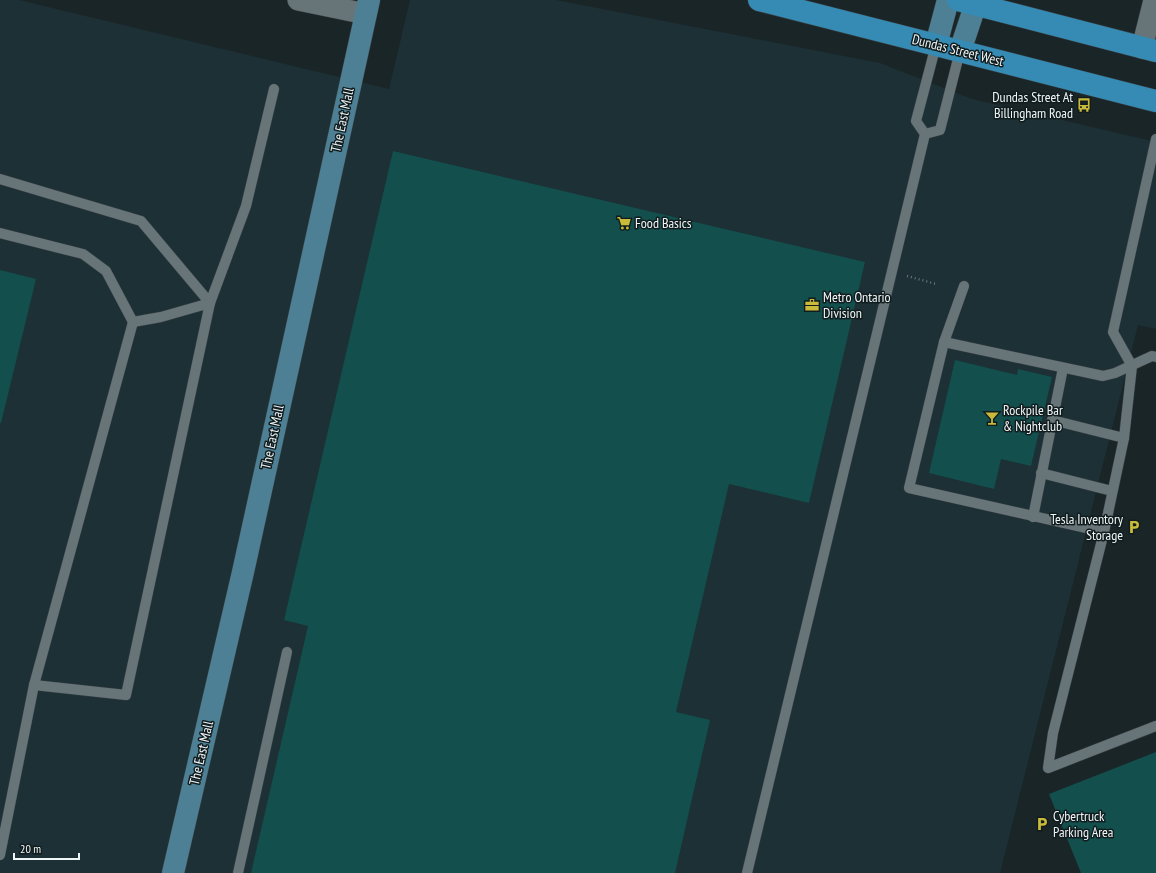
<svg xmlns="http://www.w3.org/2000/svg" width="1156" height="873" viewBox="0 0 1156 873" font-family="'PT Sans Narrow',sans-serif">
<style>
.built{fill:#1d3035}
.building{fill:#124f4d}
.lines{fill:none;stroke-linecap:round;stroke-linejoin:round}
.service-casing{stroke:#384144;stroke-width:11}
.minor-casing{stroke:#384144;stroke-width:22}
.secondary-casing{stroke:#384144;stroke-width:23}
.primary-casing{stroke:#384144;stroke-width:23}
.path{stroke:#6b7477;stroke-width:2.5;stroke-dasharray:1 3;stroke-linecap:butt}
.service{stroke:#687578;stroke-width:10}
.minor{stroke:#687578;stroke-width:21}
.secondary{stroke:#4e8095;stroke-width:22}
.primary{stroke:#358bb3;stroke-width:22}
.labels{text-anchor:middle;dominant-baseline:central;stroke-width:3;stroke-linejoin:round;paint-order:stroke}
.street-label{font-size:14px;fill:#eff6f8;stroke:#111c1e}
.poi-label{font-size:14px;fill:#eff6f8;stroke:#111c1e;text-anchor:start}
</style>
<rect width="100%" height="100%" fill="#1a2528"/>
<polygon class="built" points="0,0 19,0 389,89 410,0 556,0 880,63 972,99 1156,142 1156,329 1138,325 1000,873 0,873"/>
<g class="building">
<polygon points="393,151 865,262 809,503 729,484 676,712 710,720 675,873 251,873 308,626 284,620"/>
<polygon points="0,270 36,279 1,423 0,423"/>
<polygon points="955,360 1017,375 1018,369 1052,377 1031,466 1001,459 994,489 929,473"/>
<polygon points="1156,752 1156,873 1081,873 1049,794"/>
</g>
<g class="lines">
<defs>
<g id="service">
<polyline points="925,134 940,130 960,51"/>
<polyline points="1156,139 1113,332 1132,366 1124,438 1104,532 1053,733 1048,768 1156,726"/>
<polyline points="0,179 141,221 210,303 246,206 274,89"/>
<polyline points="0,233 83,254 106,271 133,322 161,317 210,303 126,695 34,685"/>
<polyline points="964,286 944,342 909,488 1104,532"/>
<polyline points="944,342 1103,376 1115,373 1152,356 1156,357"/>
<polyline points="1052,420 1124,438"/>
<polyline points="1041,473 1112,491"/>
<polyline points="1033,517 1063,368"/>
<polyline points="0,855 34,685 133,322"/>
<polyline points="238,873 287,652"/>
<polyline points="747,873 925,134 916,121 936,45"/>
</g>
<g id="minor">
<polyline points="298,0 366,14"/>
<polyline points="1142,48 1154,0"/>
</g>
<g id="secondary">
<polyline points="936,45 948,0"/>
<polyline points="960,51 977,0"/>
<polyline points="173,873 243,572 369,0"/>
</g>
<g id="primary">
<polyline points="759,0 1156,101"/>
<polyline points="958,0 1156,51"/>
</g>
</defs>
<use href="#service" class="service-casing"/>
<use href="#minor" class="minor-casing"/>
<use href="#secondary" class="secondary-casing"/>
<use href="#primary" class="primary-casing"/>
<polyline class="path" points="907,276 936,284"/>
<use href="#service" class="service"/>
<use href="#minor" class="minor"/>
<use href="#secondary" class="secondary"/>
<use href="#primary" class="primary"/>
</g>
<defs>
<symbol id="bus-bare" viewBox="-9 -9 18 18"><path d="M-5-6H5V4H4V6H2V4H-2V6H-4V4H-5ZM-3.5-4V0h7V-4ZM-3.5 1.2v1.5H-2V1.2ZM2 1.2v1.5H3.5V1.2Z" fill="#c9ba3a" stroke="#111c1e" stroke-width="2.5" paint-order="stroke"/></symbol>
<symbol id="supermarket-bare" viewBox="-9 -9 18 18"><path d="M-6-5.5h2.5l.6 2H6L4.5 2H-2.5L-4.4-4H-6ZM-1.5 3.2a1.3 1.3 0 1 0 .1 0ZM3 3.2a1.3 1.3 0 1 0 .1 0Z" fill="#c9ba3a" stroke="#111c1e" stroke-width="2.5" paint-order="stroke"/></symbol>
<symbol id="office-bare" viewBox="-9 -9 18 18"><path d="M-6-3h4V-5.5h4V-3h4V5H-6ZM-1-4.5V-3h2v-1.5ZM-6 0V1H6V0Z" fill="#c9ba3a" stroke="#111c1e" stroke-width="2.5" paint-order="stroke"/></symbol>
<symbol id="bar-bare" viewBox="-9 -9 18 18"><path d="M-6-5H6L.8 .8V4.5H3.5V6h-7V4.5H-.8V.8Z" fill="#c9ba3a" stroke="#111c1e" stroke-width="2.5" paint-order="stroke"/></symbol>
<symbol id="parking-bare" viewBox="-9 -9 18 18"><path d="M-3.5-5.5H1a3.5 3.5 0 0 1 0 7H-1V5.5H-3.5ZM-1-3.4V-.6H.8a1.4 1.4 0 0 0 0-2.8Z" fill="#c9ba3a" stroke="#111c1e" stroke-width="2.5" paint-order="stroke"/></symbol>
</defs>
<g fill-rule="evenodd">
<use href="#bus-bare" x="1074" y="95" width="20" height="20"/>
<use href="#supermarket-bare" x="614" y="213" width="20" height="20"/>
<use href="#office-bare" x="802" y="295" width="20" height="20"/>
<use href="#bar-bare" x="982" y="408" width="20" height="20"/>
<use href="#parking-bare" x="1124" y="517" width="20" height="20"/>
<use href="#parking-bare" x="1032" y="814" width="20" height="20"/>
</g>
<g class="labels">
<g class="street-label">
<text transform="translate(958 50) rotate(14)">Dundas Street West</text>
<text transform="translate(342 120) rotate(-78)">The East Mall</text>
<text transform="translate(272 437) rotate(-78)">The East Mall</text>
<text transform="translate(201 753) rotate(-77)">The East Mall</text>
</g>
<g class="poi-label">
<text x="1073" y="97" text-anchor="end">Dundas Street At<tspan x="1073" dy="16">Billingham Road</tspan></text>
<text x="635" y="223">Food Basics</text>
<text x="823" y="297">Metro Ontario<tspan x="823" dy="16">Division</tspan></text>
<text x="1003" y="410">Rockpile Bar<tspan x="1003" dy="16">&amp; Nightclub</tspan></text>
<text x="1123" y="519" text-anchor="end">Tesla Inventory<tspan x="1123" dy="16">Storage</tspan></text>
<text x="1053" y="816">Cybertruck<tspan x="1053" dy="16">Parking Area</tspan></text>
</g>
</g>
<path d="M14 853v6h65v-6" fill="none" stroke="#eff6f8" stroke-width="2"/>
<text x="20" y="853" font-size="12" fill="#eff6f8" stroke="#111c1e" stroke-width="3" paint-order="stroke">20 m</text>
</svg>
